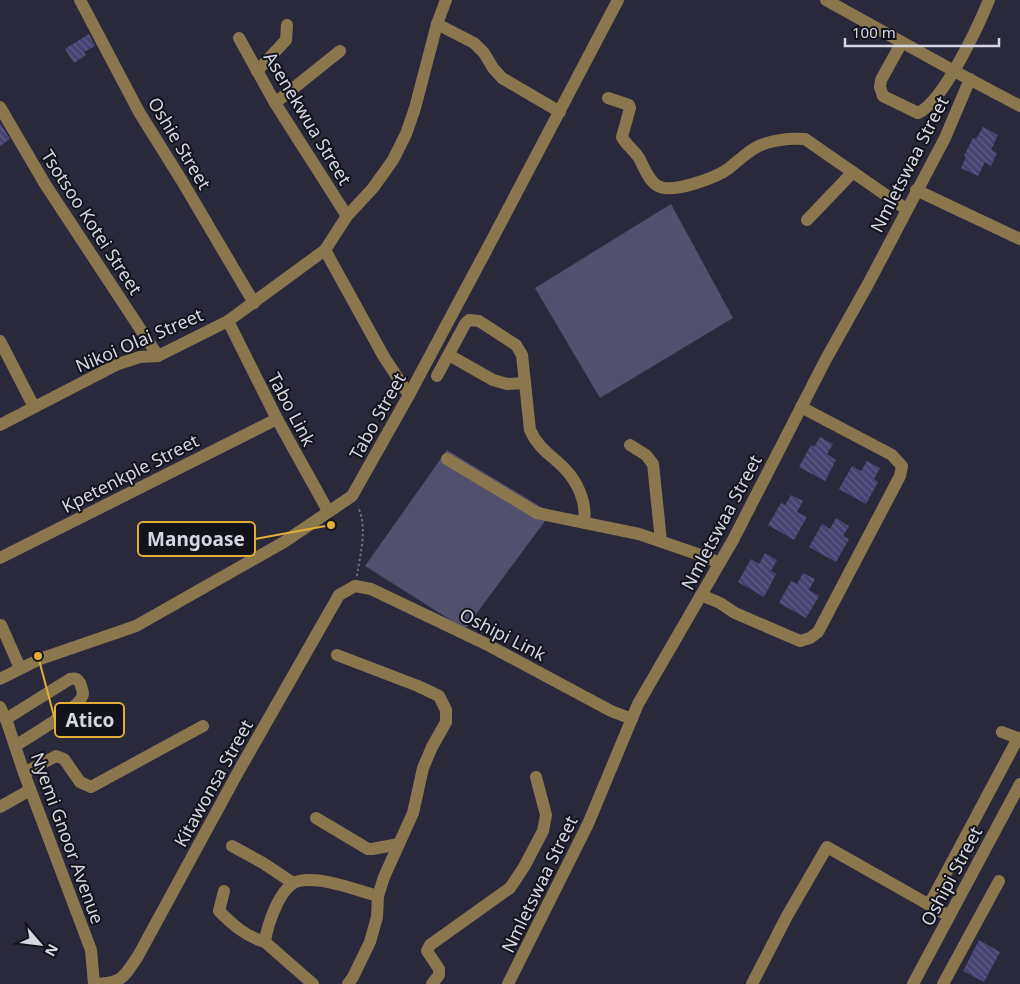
<svg xmlns="http://www.w3.org/2000/svg" width="1020" height="984" viewBox="0 0 1020 984" font-family="'Noto Sans',sans-serif">
<style>
.grass{fill:#51516e}
.building{fill:url(#building-back-hatch)}
.lines{fill:none;stroke-linecap:round;stroke-linejoin:round}
.path{stroke:#6f6f7f;stroke-width:2;stroke-dasharray:2.5 2.5;stroke-linecap:butt}
.minor{stroke:#8b774e;stroke-width:12}
.labels{text-anchor:middle;dominant-baseline:central;stroke-width:4;stroke-linejoin:round;paint-order:stroke}
.street-label{font-size:18px;fill:#d6d7e3;stroke:#13131c}
.leader{fill:none;stroke:#e2af34;stroke-width:2}
.callout-dot{fill:#e2af34;stroke:#13131c;stroke-width:2}
.callout{fill:#13131c;stroke:#e2af34;stroke-width:2}
.callout-label{font-size:19px;text-anchor:middle;font-weight:bold;fill:#d6d7e3}
</style>
<defs>
<pattern id="building-back-hatch" width="6" height="6" patternUnits="userSpaceOnUse" patternTransform="scale(1.25)"><rect width="6" height="6" fill="#464372"/><path d="M-1 5l2 2M0 0l6 6M5-1l2 2" fill="none" stroke="#605d86"/></pattern>
</defs>
<rect width="100%" height="100%" fill="#2a293c"/>
<g class="grass">
<polygon points="671,204 733,318 600,398 535,288"/>
<polygon points="447,450 551,513 465,629 365,566"/>
</g>
<g class="building">
<polygon points="89,34 95,46 84,52 86,55 74,63 65,49"/>
<polygon points="0,123 10,139 0,146"/>
<polygon points="983,127 998,135 991,150 997,153 991,166 985,162 978,176 961,168 966,157 964,156 973,138 976,139"/>
<polygon points="820,437 833,444 827,454 836,460 825,481 799,467 811,445 814,447"/>
<polygon points="867,461 880,468 874,479 878,482 866,504 839,489 852,466 861,471"/>
<polygon points="791,495 803,501 797,512 807,517 794,540 768,525 781,503 785,505"/>
<polygon points="836,518 849,526 843,536 849,539 836,562 809,547 822,524 830,529"/>
<polygon points="765,553 777,560 771,571 776,574 764,597 738,582 751,559 759,564"/>
<polygon points="803,573 815,579 809,590 819,596 806,618 779,603 791,581 797,584"/>
<polygon points="979,940 1000,952 984,982 963,971"/>
</g>
<g class="lines">
<path class="path" d="M357 576C360 554 368 528 358 507"/>
<g class="minor">
<polyline points="80,0 139,112 182,181 254,303"/>
<polyline points="826,0 954,71 1020,106"/>
<polyline points="437,24 474,43 484,53 493,68 502,78 560,112"/>
<polyline points="239,38 275,103 347,216"/>
<path d="M902 42 881 80 880 87 883 96 918 113C943 102 978 27 989 0"/>
<polyline points="257,71 286,40 287,25"/>
<path d="M608 98 629 105 630 108 622 137C626 145 634 150 639 158 644 167 649 182 658 186 672 194 715 178 728 169 737 162 746 153 755 148 769 140 790 138 805 139L906 209"/>
<polyline points="275,103 340,51"/>
<polyline points="0,107 45,184 158,356"/>
<polyline points="916,190 1020,239"/>
<polyline points="807,220 853,172"/>
<polyline points="325,250 384,357 409,395"/>
<polyline points="228,321 277,419 328,511"/>
<polyline points="0,341 34,407"/>
<polyline points="449,355 493,380 507,384 525,383"/>
<path d="M437 376 465 324 469 320 479 321 516 345 522 355 530 430C538 448 551 455 564 468 578 482 587 503 584 522"/>
<polyline points="0,425 118,364 140,357 158,356 228,321 325,250 347,216 373,188 393,160 406,134 415,108 437,24 446,0"/>
<polyline points="630,445 646,455 653,464 661,541"/>
<polyline points="447,459 537,513 639,534 706,557 719,563"/>
<polyline points="0,558 277,419"/>
<polyline points="701,595 720,603 735,613 800,641 810,638 818,632 900,476 902,466 892,455 801,407"/>
<polyline points="1,625 20,668"/>
<polyline points="337,655 418,686 439,696 446,710 446,722 432,747 423,768 413,813 384,877 378,896 377,917 370,942 353,977 348,984"/>
<polyline points="0,679 40,659 136,626 284,542 352,496 409,395 487,249 618,0"/>
<polyline points="0,707 7,722 24,773 91,950 94,984"/>
<path d="M6 719 70 679C75 678 77 678 80 683 81 686 83 690 83 694 81 708 28 737 15 746"/>
<polyline points="1002,732 1020,739"/>
<polyline points="24,773 56,756 64,759 80,782 91,787 203,726"/>
<polyline points="0,807 30,790"/>
<polyline points="316,818 368,849 372,849 399,844"/>
<polyline points="232,846 263,863 293,883"/>
<path d="M224 891 219 911C233 925 245 936 265 942"/>
<polyline points="929,905 1018,738"/>
<path d="M94 984C123 983 123 978 138 956L237 774 339 595 355 586 371 589 486 644 611 711 632 719"/>
<path d="M313 984 265 942C267 926 280 885 299 881 321 876 356 890 378 896"/>
<polyline points="432,984 439,975 439,969 427,951 430,945 510,888 524,867 543,831 546,815 536,777"/>
<polyline points="508,984 588,824 638,704 733,540 826,359 867,286 945,138 970,79"/>
<polyline points="752,984 787,916 827,847 949,916"/>
<polyline points="913,984 1020,784"/>
<polyline points="943,984 999,881"/>
</g>
</g>
<g class="labels">
<g class="street-label">
<text transform="translate(308 118) rotate(59)">Asenekwua Street</text>
<text transform="translate(180 143) rotate(59)">Oshie Street</text>
<text transform="translate(909 164) rotate(-63)">Nmletswaa Street</text>
<text transform="translate(92 222) rotate(57)">Tsotsoo Kotei Street</text>
<text transform="translate(139 340) rotate(-23)">Nikoi Olai Street</text>
<text transform="translate(292 409) rotate(62)">Tabo Link</text>
<text transform="translate(377 416) rotate(-61)">Tabo Street</text>
<text transform="translate(130 473) rotate(-27)">Kpetenkple Street</text>
<text transform="translate(721 522) rotate(-62)">Nmletswaa Street</text>
<text transform="translate(503 634) rotate(27)">Oshipi Link</text>
<text transform="translate(213 783) rotate(-61)">Kitawonsa Street</text>
<text transform="translate(68 838) rotate(70)">Nyemi Gnoor Avenue</text>
<text transform="translate(951 876) rotate(-62)">Oshipi Street</text>
<text transform="translate(539 884) rotate(-64)">Nmletswaa Street</text>
</g>
</g>
<path class="leader" d="M331 525L255 539M38 656L55 720"/>
<g class="callout-dot">
<circle cx="331" cy="525" r="5"/>
<circle cx="38" cy="656" r="5"/>
</g>
<g class="callout">
<rect x="138" y="522" width="117" height="34" rx="5"/>
<rect x="55" y="703" width="69" height="34" rx="5"/>
</g>
<g class="callout-label">
<text x="196" y="546">Mangoase</text>
<text x="90" y="727">Atico</text>
</g>
<g transform="translate(40 944) rotate(118)" stroke="#13131c" stroke-width="4" paint-order="stroke">
<path d="M0-4L9 19L0 12L-9 19Z" fill="#d6d7e3"/>
<text y="-8" font-size="14" font-weight="bold" text-anchor="middle" fill="#d6d7e3">N</text>
</g>
<path d="M845 38v8h154v-8" fill="none" stroke="#d6d7e3" stroke-width="2.5"/>
<text x="852" y="38" font-size="15" fill="#d6d7e3" stroke="#13131c" stroke-width="4" paint-order="stroke">100 m</text>
</svg>
